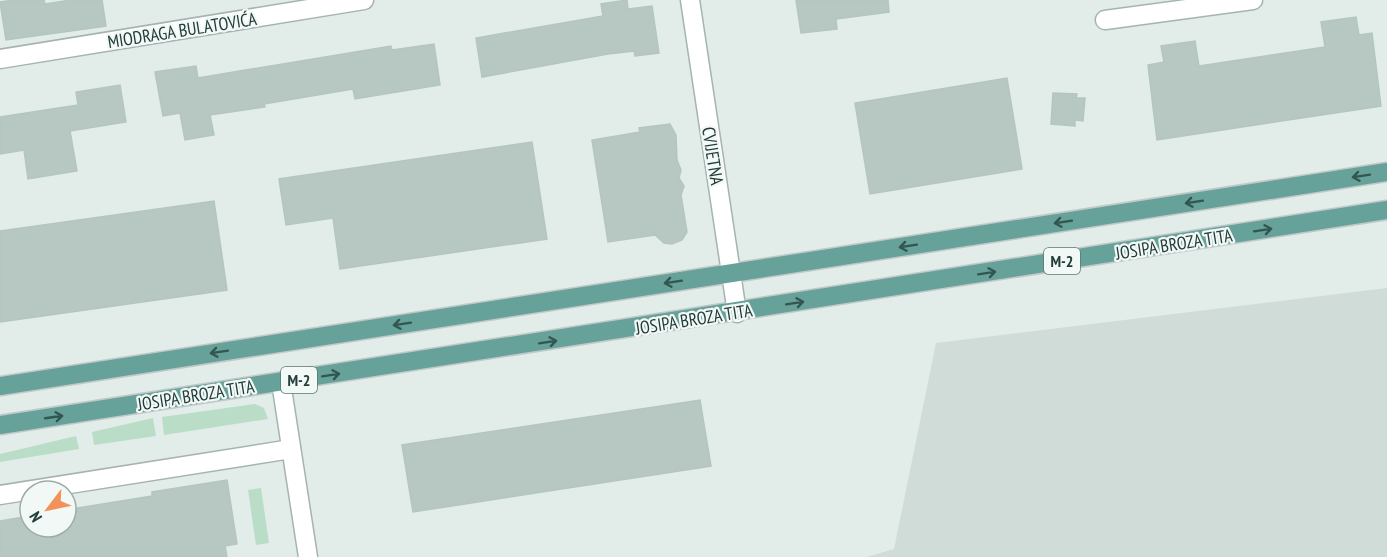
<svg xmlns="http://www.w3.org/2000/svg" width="1387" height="557" viewBox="0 0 1387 557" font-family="'PT Sans Narrow',sans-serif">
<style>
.built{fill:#d0dcd8}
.green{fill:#baddc8}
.building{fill:#b7c7c2;stroke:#b4c6c0;stroke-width:1.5}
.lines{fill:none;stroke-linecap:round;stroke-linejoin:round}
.minor-casing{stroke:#a5b4b1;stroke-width:21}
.primary-casing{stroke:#c1c9c8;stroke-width:21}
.minor{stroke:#fff;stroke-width:18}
.primary{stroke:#66a29a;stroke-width:18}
.oneway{stroke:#335651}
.labels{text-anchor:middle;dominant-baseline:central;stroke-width:4.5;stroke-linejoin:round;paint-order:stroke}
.shield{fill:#f2f8f6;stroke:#607572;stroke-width:1.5}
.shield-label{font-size:16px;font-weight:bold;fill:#223d39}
.street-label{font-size:18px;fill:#223d39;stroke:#f2f8f6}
</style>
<rect width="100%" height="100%" fill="#e2ece9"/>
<polygon class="built" points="1387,288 1387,557 867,557 894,549 936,343"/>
<g class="green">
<polygon points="255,404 264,408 268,419 164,435 162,417"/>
<polygon points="153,418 156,436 94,445 92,432"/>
<polygon points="76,436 79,449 0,462 0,454"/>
<polygon points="261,488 269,543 256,545 248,490"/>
</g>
<g class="building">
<polygon points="13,0 44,0 45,4 71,0 102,0 106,26 6,40 0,2"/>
<polygon points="627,0 628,9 652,6 659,53 635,56 634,51 608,54 482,77 476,38 603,16 601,4"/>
<polygon points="796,0 888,0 889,12 836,19 837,29 801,33"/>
<polygon points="1356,17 1359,35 1372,33 1381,106 1157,140 1148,65 1164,62 1161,46 1195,41 1199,66 1325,47 1321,22"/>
<polygon points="434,44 440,85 355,99 353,89 264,104 265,107 210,115 214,135 185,140 180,113 163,116 155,72 196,66 198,78 391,46 392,50"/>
<polygon points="1007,78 1022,169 870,194 855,103"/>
<polygon points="120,85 126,122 70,131 77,171 28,179 24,150 0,154 0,117 78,105 76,92"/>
<polygon points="1053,93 1077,94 1076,98 1085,98 1083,121 1075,120 1075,126 1051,124"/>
<polygon points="670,124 676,135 677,160 681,170 679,178 684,186 681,195 687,232 682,240 672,244 664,243 655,235 608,242 592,140 640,132 639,128"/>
<polygon points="532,142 547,239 340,269 333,218 286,225 279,179"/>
<polygon points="214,201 227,290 0,322 0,231"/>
<polygon points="700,400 711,466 413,512 402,445"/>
<polygon points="227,480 237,544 225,546 227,557 0,557 0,521 30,516 30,527 66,527 66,510 152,496 152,492"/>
</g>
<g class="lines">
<defs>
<g id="minor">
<polyline points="690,0 737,313"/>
<polyline points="1105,20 1253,0"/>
<polyline points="0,59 364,0"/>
<polyline points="281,382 308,557"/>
<polyline points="0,495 291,449"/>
</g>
<g id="primary">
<polyline points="0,386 1387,172"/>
<polyline points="0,425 1387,210"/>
</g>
</defs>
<use href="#minor" class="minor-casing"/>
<use href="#primary" class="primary-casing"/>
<use href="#minor" class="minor"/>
<use href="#primary" class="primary"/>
</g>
<defs><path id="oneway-shaft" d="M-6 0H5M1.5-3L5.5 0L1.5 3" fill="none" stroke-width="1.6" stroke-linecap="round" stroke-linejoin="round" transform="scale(1.5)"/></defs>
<g class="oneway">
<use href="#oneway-shaft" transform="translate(1361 176) rotate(171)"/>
<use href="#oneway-shaft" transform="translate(1194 202) rotate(171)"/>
<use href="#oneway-shaft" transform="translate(1063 222) rotate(171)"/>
<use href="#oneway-shaft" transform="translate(1263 230) rotate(-9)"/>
<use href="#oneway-shaft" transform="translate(908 246) rotate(171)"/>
<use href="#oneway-shaft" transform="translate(987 273) rotate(-9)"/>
<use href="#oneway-shaft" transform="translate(673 282) rotate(171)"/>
<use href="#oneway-shaft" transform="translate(795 303) rotate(-9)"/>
<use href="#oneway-shaft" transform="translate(402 324) rotate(171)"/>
<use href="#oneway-shaft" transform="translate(548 342) rotate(-9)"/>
<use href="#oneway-shaft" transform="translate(219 352) rotate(171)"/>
<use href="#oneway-shaft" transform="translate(331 375) rotate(-9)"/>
<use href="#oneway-shaft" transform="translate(54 417) rotate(-8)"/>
</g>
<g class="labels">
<g class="shield">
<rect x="1044" y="248" width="36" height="26" rx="4.5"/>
<rect x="281" y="367" width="36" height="26" rx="4.5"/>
</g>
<g class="shield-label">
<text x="1062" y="261">M-2</text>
<text x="299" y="380">M-2</text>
</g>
<g class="street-label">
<text transform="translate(182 30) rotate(-9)">MIODRAGA BULATOVIĆA</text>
<text transform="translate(713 156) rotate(81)">CVIJETNA</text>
<text transform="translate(1174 244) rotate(-9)">JOSIPA BROZA TITA</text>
<text transform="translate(694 319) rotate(-9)">JOSIPA BROZA TITA</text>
<text transform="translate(196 395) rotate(-9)">JOSIPA BROZA TITA</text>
</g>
</g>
<g transform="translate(48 509) rotate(238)"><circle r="28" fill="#f2f8f6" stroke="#9fadaa" stroke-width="1.5"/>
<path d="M0-4.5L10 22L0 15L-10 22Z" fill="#f2925a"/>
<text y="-9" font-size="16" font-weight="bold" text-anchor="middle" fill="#223d39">N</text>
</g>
</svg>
